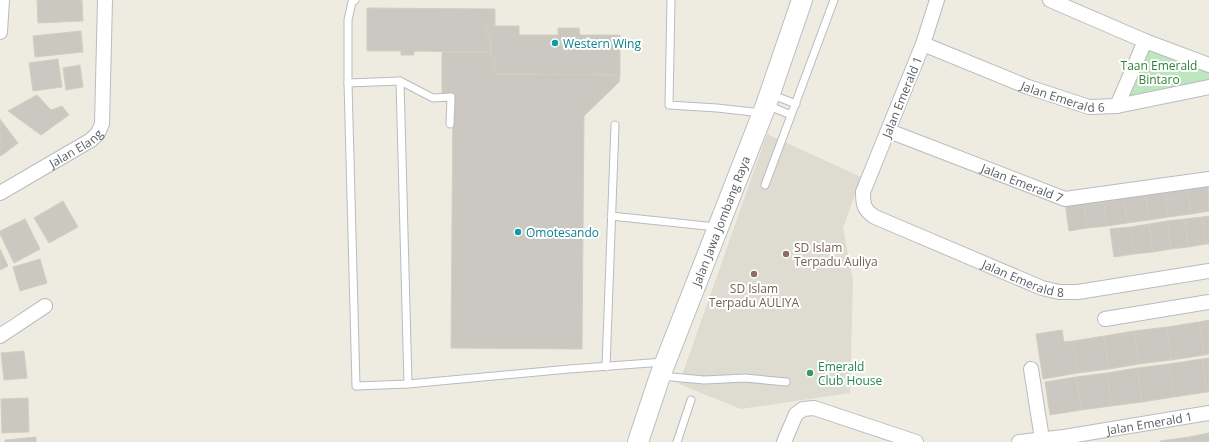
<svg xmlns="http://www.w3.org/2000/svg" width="1209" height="442" viewBox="0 0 1209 442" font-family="'Open Sans',sans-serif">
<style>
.education{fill:#dedbd0}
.green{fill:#bde6bf}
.building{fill:#cac8c1;stroke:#d2cec0}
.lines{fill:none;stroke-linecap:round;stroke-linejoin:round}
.service-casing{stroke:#b9bbc1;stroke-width:9}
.minor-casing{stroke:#b9bbc1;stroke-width:16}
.secondary-casing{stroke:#babdc4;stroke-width:22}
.service{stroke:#fff;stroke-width:7}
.minor{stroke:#fff;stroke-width:14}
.secondary{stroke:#fff;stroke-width:20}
.culture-dot{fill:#0f9aa8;stroke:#fff;stroke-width:1.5}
.education-dot{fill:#8d6e63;stroke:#fff;stroke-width:1.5}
.leisure-dot{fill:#2e9e5b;stroke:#fff;stroke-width:1.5}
.labels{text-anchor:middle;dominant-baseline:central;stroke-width:4;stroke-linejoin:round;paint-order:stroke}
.culture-label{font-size:12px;fill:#0d838f;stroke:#fff;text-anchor:start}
.park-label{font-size:12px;fill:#31833a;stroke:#fff}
.street-label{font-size:12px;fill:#5a5d63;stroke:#fff}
.education-label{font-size:12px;fill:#785e54;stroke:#fff;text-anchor:start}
.leisure-label{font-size:12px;fill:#27864d;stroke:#fff;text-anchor:start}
</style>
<rect width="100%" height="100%" fill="#eeece1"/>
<polygon class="education" points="767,134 861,177 843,228 853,280 850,393 741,409 679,384"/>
<polygon class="green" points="1145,41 1209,65 1209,87 1117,106"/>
<g class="building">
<polygon points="37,0 82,0 83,21 38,23"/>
<polygon points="367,8 495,9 495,26 486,26 486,35 491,35 491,52 414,51 414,55 401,55 401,51 367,51"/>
<polygon points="486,26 519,26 519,35 558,35 558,28 579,28 580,35 620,35 620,75 494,74 494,57 491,57 491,35 486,35"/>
<polygon points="81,31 83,52 35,57 33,36"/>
<polygon points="442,52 491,52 491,57 494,57 494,74 620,75 619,82 584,116 582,349 451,348 453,94 442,94"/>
<polygon points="58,59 62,87 33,91 29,63"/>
<polygon points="80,65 83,87 66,90 63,68"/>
<polygon points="37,95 51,110 62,106 69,115 41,135 8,111"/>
<polygon points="0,119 18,143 1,156 0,155"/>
<polygon points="1208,183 1209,211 1191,214 1187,186"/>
<polygon points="1187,186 1191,214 1168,217 1164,189"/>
<polygon points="1164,189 1168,217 1149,220 1145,192"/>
<polygon points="1145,192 1149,220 1127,223 1123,195"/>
<polygon points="1123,195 1127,223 1107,226 1103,198"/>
<polygon points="1103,198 1107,226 1087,228 1084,200"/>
<polygon points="1084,200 1087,228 1069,231 1065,203"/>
<polygon points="63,201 78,227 49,243 34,218"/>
<polygon points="1209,216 1209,244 1206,244 1202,217"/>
<polygon points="1202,217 1206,244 1188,247 1185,219"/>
<polygon points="25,219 40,249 14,263 0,234 0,231"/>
<polygon points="1185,219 1188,247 1171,249 1167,221"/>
<polygon points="1167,221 1171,249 1153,252 1149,224"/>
<polygon points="1149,224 1153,252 1134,254 1130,227"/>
<polygon points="1130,227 1134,254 1114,257 1110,229"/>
<polygon points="0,249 8,266 0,270"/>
<polygon points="40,259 47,283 20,291 13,267"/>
<polygon points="1209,320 1209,354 1204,355 1199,322"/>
<polygon points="1199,322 1204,355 1171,360 1167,327"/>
<polygon points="1167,327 1171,360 1139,364 1134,331"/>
<polygon points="1062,330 1064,342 1073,341 1078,373 1043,379 1036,334"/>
<polygon points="1134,331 1139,364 1109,369 1104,336"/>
<polygon points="1104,336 1109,369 1078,373 1073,341"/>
<polygon points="24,351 27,378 4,380 1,353"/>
<polygon points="1209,358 1209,392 1207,392 1202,359"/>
<polygon points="1202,359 1207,392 1174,397 1169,364"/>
<polygon points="1169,364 1174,397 1142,402 1137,368"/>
<polygon points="1137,368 1142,402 1111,406 1107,373"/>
<polygon points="1107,373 1111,406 1081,410 1076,377"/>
<polygon points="1076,377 1081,410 1050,415 1045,382"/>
<polygon points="28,398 29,432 2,433 1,399"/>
<polygon points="1209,433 1209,442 1189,442 1189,437"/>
<polygon points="36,437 36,442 5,442 5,440"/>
<polygon points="1189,437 1189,442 1160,442 1160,441"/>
</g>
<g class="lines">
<defs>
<g id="service">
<polyline points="355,0 352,2 348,20 348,83 356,386 408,384 569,369 664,362"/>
<polyline points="671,0 669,105 717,108 762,113"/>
<polyline points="400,81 408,384"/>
<polyline points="348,83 400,81 433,98 451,97 450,124"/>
<polyline points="770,94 796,104"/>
<polyline points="767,105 791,115"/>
<polyline points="765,185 834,0"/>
<polyline points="611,216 716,227"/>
<polyline points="606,367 615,125"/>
<polyline points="661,376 704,380 745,378 786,382"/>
<polyline points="677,442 691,400"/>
</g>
<g id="minor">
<path id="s1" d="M937 0 923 44 863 192C863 205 864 210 875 217L1042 288 1059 292H1078L1209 271"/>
<polyline points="1050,0 1145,41 1209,65"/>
<polyline points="0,32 2,0"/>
<path id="s2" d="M923 44 1028 87 1089 107 1117 106 1209 87"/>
<polyline points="1117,106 1145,41"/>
<path id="s3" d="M889 131 1065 199 1209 179"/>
<path id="s4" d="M0 193 91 140 98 133 102 124 105 0"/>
<polyline points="1105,319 1209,302"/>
<polyline points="0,336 45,306"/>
<polyline points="1031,369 1042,439"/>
<polyline points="784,442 796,414 803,409 814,408 916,442"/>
<path id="s5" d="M1019 442 1064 437 1209 413"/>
</g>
<g id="secondary">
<path id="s6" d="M638 442 660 376 766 105 802 0"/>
</g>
</defs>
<use href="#service" class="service-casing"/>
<use href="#minor" class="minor-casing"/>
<use href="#secondary" class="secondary-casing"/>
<use href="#service" class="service"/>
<use href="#minor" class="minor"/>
<use href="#secondary" class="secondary"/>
</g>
<g class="culture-dot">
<circle cx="555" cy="43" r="4"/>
<circle cx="518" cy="232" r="4"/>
</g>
<g class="education-dot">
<circle cx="786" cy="254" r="4"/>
<circle cx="754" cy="274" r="4"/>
</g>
<circle class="leisure-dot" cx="810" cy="373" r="4"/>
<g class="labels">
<g class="culture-label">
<text x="563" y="43">Western Wing</text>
<text x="526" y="232">Omotesando</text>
</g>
<g class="park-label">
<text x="1159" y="65">Taan Emerald<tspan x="1159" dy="14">Bintaro</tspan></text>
</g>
<g class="street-label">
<text stroke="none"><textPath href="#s2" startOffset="150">Jalan Emerald 6</textPath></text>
<text transform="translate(902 97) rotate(-68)">Jalan Emerald 1</text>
<text stroke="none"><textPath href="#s4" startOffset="88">Jalan Elang</textPath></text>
<text stroke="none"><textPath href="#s3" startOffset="143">Jalan Emerald 7</textPath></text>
<text stroke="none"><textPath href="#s6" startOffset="236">Jalan Jawa Jombang Raya</textPath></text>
<text stroke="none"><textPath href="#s1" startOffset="396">Jalan Emerald 8</textPath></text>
<text stroke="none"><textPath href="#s5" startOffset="132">Jalan Emerald 1</textPath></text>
</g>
<g class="education-label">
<text x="794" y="247">SD Islam<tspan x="794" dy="14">Terpadu Auliya</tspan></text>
<text x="754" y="288" text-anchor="middle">SD Islam<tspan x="754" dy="14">Terpadu AULIYA</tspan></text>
</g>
<g class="leisure-label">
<text x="818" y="366">Emerald<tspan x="818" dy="14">Club House</tspan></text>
</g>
</g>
</svg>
